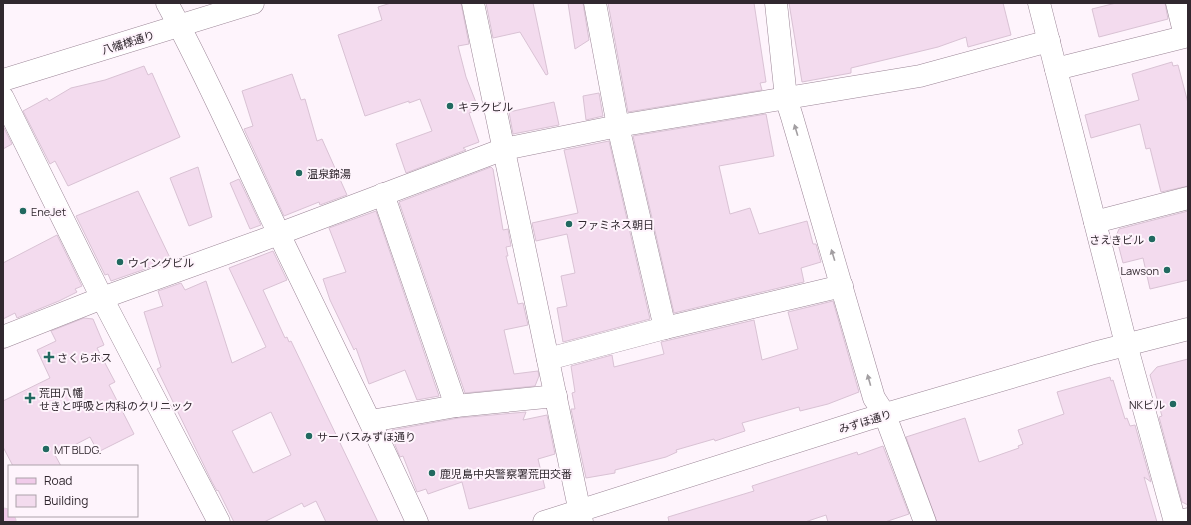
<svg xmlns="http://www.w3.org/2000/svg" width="1191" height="525" viewBox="0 0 1191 525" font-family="Manrope,'Noto Sans JP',sans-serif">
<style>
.building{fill:#f3dbee;stroke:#d9c2d4;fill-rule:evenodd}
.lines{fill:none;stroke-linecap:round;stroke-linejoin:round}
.street-casing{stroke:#9b8596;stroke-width:23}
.secondary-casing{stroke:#9b8596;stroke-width:23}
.primary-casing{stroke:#d6d4d5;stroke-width:23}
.street{stroke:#fff;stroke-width:22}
.secondary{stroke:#fff;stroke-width:22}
.primary{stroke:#f1cbea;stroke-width:22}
.oneway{fill:#a29ea1}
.poi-dot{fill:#216960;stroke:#fef4fc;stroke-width:1.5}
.labels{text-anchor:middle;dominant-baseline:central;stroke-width:4;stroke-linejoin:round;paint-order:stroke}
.street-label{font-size:11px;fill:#31282f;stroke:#fef4fc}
.poi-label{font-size:11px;fill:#31282f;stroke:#fef4fc;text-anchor:start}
</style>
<rect width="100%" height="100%" fill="#fef4fc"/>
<g class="building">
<polygon points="391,3 461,3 469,44 458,46 466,77 479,110 469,113 479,142 463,148 466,150 406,173 396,144 432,131 420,99 409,103 409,101 365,116 338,35 382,20 378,7"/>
<polygon points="486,3 533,3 548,74 546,75 520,32 493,38"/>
<polygon points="568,3 583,3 589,40 575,49"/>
<polygon points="608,3 754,3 766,82 760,83 762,90 628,112"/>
<polygon points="789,3 1003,3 1011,35 968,47 966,37 938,47 851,68 851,73 802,82"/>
<polygon points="1116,3 1165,3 1168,19 1099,37 1092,9"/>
<polygon points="1172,62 1173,66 1178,65 1188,103 1188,186 1161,192 1150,148 1146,149 1140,124 1091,138 1085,115 1139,100 1132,74"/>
<polygon points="144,66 148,75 152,73 180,137 68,186 55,161 50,164 23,111 47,98 49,101 71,88 105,80"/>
<polygon points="292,74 301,100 305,99 317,141 322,139 347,195 320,205 319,202 284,216 244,129 253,126 242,91"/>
<polygon points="599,93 603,116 586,120 583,96"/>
<polygon points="554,102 559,125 513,134 509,112"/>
<polygon points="766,114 774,156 719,166 730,214 750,208 759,234 807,221 813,244 816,244 821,262 801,268 804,282 674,313 633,136"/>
<polygon points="3,126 12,144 3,149"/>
<polygon points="609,141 650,319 563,342 557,308 567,306 561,276 575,273 567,234 536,241 532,223 578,213 564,150"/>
<polygon points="198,167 212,217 189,226 170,178"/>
<polygon points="491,167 493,169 503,230 508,229 511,246 506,247 508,256 506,256 518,304 523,303 528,325 504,330 514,374 538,371 539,376 535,386 465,393 399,202"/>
<polygon points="239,179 261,225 250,229 230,183"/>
<polygon points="138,191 171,260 111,281 108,274 105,275 76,216"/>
<polygon points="376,211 439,396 417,400 405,370 369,384 356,348 354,350 330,300 323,279 346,272 329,228"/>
<polygon points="1188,211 1188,280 1150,289 1143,258 1123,263 1116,236 1119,229"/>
<polygon points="57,235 82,286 75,289 77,292 59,301 17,318 15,313 3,319 3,263"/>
<path d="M273 251 287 280 263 290 285 338 287 337 289 342 291 341 378 522H326L316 501 304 507 302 503 264 522H234L218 490 217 491 212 482 157 369 161 367 144 312 163 306 158 291 181 283 185 290 206 281 232 363 266 347 229 268ZM271 412 291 455 253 473 232 431Z"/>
<polygon points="833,301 859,392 828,404 800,411 799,407 742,423 745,431 715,441 714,439 676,450 677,452 666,457 615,470 615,473 586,478 571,409 575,409 572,393 575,392 571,366 612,355 614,367 664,354 661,342 754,320 762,360 798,349 788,312"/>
<polygon points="84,318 93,319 104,345 97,348 115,382 109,385 134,434 98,452 90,437 55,455 61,466 13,466 3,447 3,401 50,378 37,350 56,341 51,331"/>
<polygon points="1188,359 1188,505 1182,502 1159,417 1162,416 1150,375 1157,367"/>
<polygon points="1110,377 1111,381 1113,380 1125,419 1127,418 1130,426 1135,425 1151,482 1144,477 1157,522 937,522 906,437 965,418 979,462 1019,448 1018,446 1023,444 1018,430 1064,414 1057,392"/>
<polygon points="526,412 523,420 547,415 555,454 538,459 545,488 469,509 462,482 428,494 426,489 417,492 403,456 400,457 395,445 392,430 458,418"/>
<polygon points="883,446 909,514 885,522 828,522 826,515 805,522 669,522 668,517 754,491 752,486 857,452 858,455"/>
</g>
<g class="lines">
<defs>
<g id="street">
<path d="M167 3C208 78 242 157 279 234 325 330 373 425 417 522"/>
<polyline points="473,3 582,522"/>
<polyline points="595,3 618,126 665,328"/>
<polyline points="776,3 786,98 792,117 874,398 885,415 925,522"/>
<polyline points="1177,3 1185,36"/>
<polyline points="1056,69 1188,36"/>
<polyline points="3,98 102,298 219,522"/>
<polyline points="383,194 456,406"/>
<polyline points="1095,222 1188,198"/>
<polyline points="3,337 102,298 260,241 504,149 618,126 920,76 1049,41"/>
<polyline points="548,359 665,328 842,286"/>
<polyline points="371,421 456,406 556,396"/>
<polyline points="1178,522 1188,519"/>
</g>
<g id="secondary">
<polyline points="1039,3 1126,344 1175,522"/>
<polyline points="3,80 253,3"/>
<polyline points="544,522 865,420 1094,353 1188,329"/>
</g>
<polyline id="primary" points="3,519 5,522"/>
</defs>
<use href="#street" class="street-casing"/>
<use href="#secondary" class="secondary-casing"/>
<use href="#primary" class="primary-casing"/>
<use href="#street" class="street"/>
<use href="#secondary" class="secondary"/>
<use href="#primary" class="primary"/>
</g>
<defs><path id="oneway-solid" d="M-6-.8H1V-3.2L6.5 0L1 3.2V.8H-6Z"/></defs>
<g class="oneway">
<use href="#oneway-solid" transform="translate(796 130) rotate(-107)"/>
<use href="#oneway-solid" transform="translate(833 255) rotate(-107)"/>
<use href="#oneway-solid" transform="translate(869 380) rotate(-106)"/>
</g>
<g class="poi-dot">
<circle cx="450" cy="106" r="4"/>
<circle cx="299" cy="173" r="4"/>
<circle cx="23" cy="211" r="4"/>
<circle cx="569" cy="224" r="4"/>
<circle cx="1152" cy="239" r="4"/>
<circle cx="120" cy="262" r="4"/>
<circle cx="1167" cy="270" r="4"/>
<path d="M47 351h4v4h4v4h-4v4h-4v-4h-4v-4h4z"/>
<path d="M28 392h4v4h4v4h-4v4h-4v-4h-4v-4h4z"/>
<circle cx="1173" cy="404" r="4"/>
<circle cx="309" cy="436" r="4"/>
<circle cx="46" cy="449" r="4"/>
<circle cx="432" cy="473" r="4"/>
</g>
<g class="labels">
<g class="street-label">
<text transform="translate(128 42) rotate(-17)">八幡様通り</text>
<text transform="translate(865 421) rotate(-17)">みずほ通り</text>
</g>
<g class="poi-label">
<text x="458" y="106">キラクビル</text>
<text x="307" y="173">温泉錦湯</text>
<text x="31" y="211">EneJet</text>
<text x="577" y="224">ファミネス朝日</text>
<text x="1144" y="239" text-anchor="end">さえきビル</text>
<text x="128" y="262">ウイングビル</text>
<text x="1159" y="270" text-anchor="end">Lawson</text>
<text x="57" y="357">さくらホス</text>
<text x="39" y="392">荒田八幡<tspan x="39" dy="13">せきと呼吸と内科のクリニック</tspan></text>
<text x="1165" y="404" text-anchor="end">NKビル</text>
<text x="317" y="436">サーバスみずほ通り</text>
<text x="54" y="449">MT BLDG.</text>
<text x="440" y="473">鹿児島中央警察署荒田交番</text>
</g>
</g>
<rect width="1191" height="525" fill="none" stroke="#31282f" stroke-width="8"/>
<rect x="8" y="465" width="130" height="52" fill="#fef4fc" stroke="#aca2aa"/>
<rect x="16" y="478" width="20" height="6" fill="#f1cbea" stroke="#aca2aa"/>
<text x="44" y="485" font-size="12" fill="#31282f">Road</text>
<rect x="16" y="495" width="20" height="12" fill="#f3dbee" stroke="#aca2aa"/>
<text x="44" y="505" font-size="12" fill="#31282f">Building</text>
</svg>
